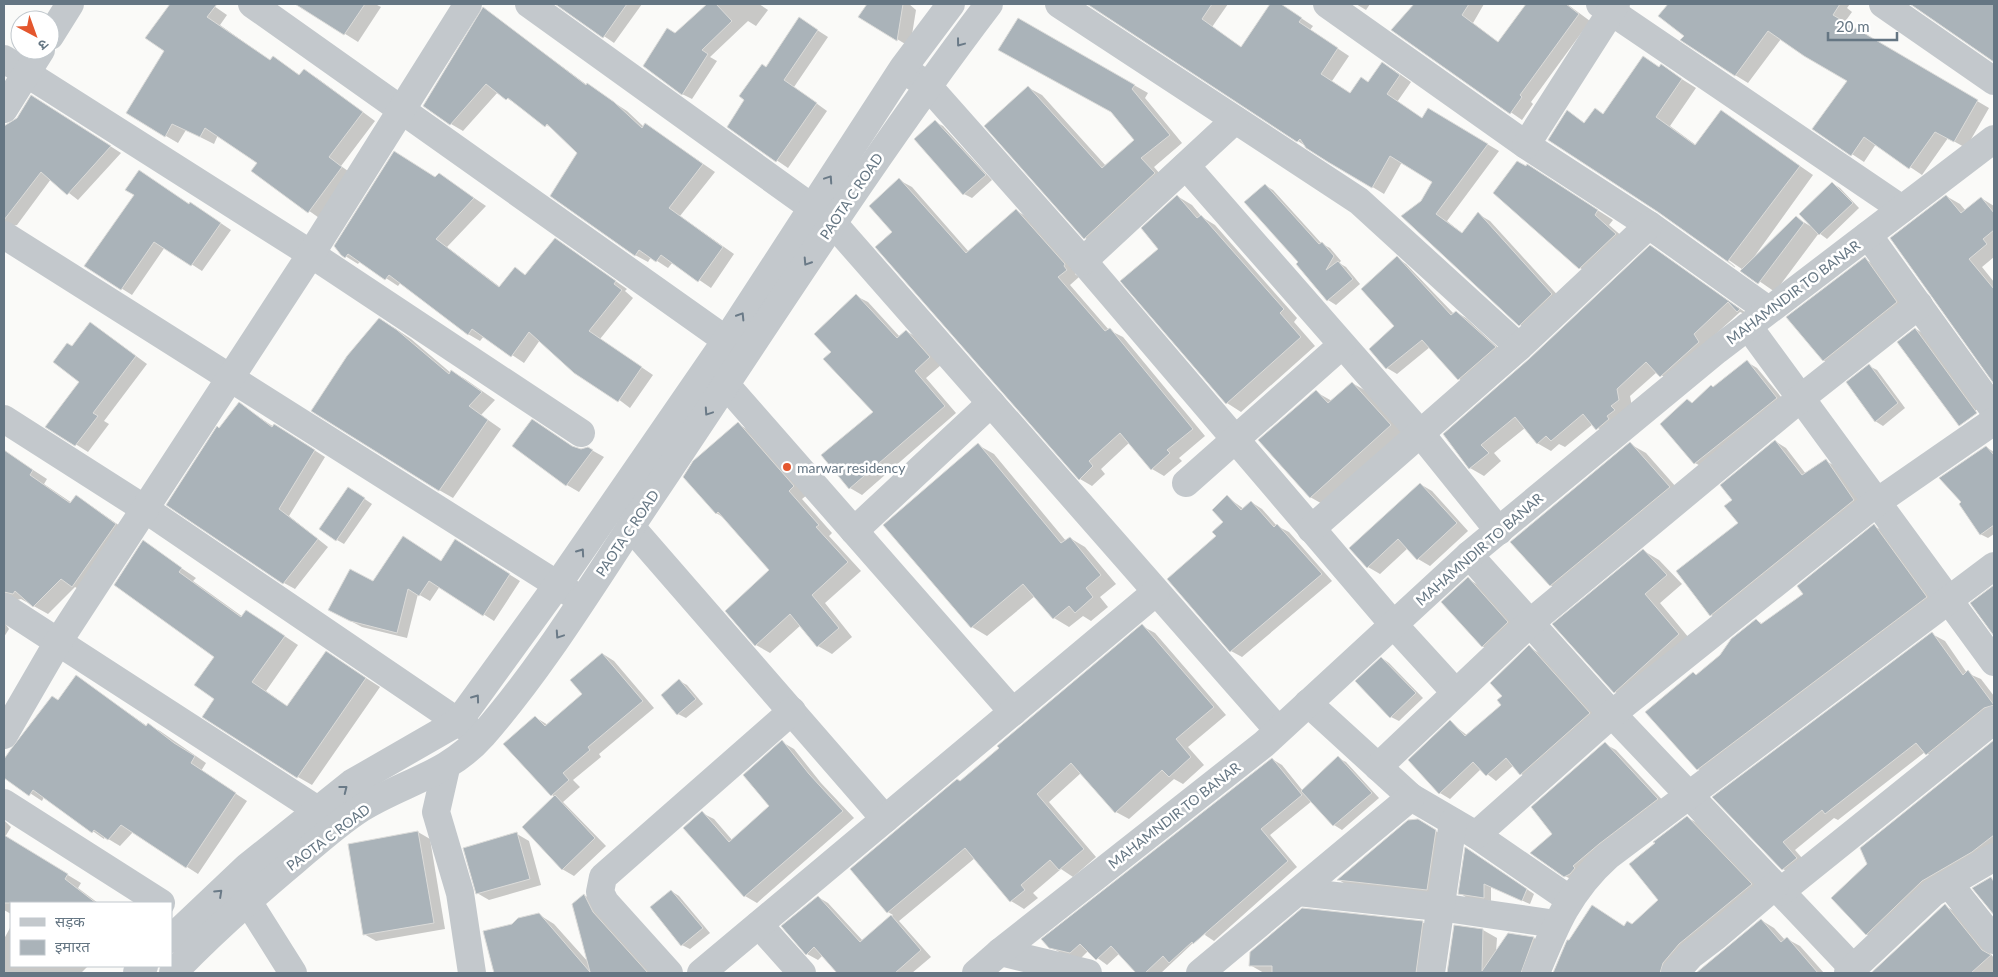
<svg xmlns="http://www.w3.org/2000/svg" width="1998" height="977" viewBox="0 0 1998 977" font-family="Lato,'Noto Sans Devanagari',sans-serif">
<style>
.shadow{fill:#0003}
.building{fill:#aab3b9;stroke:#dcdcda}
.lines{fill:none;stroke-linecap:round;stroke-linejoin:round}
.minor{stroke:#c3c8cc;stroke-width:28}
.oneway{stroke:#6a7a87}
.poi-dot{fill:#e4572e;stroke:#fff;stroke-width:2}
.labels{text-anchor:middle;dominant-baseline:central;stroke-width:5;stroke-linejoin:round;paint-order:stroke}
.street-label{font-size:14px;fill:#657683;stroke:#fff}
.poi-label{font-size:14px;fill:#657683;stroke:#fff;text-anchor:start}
</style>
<rect width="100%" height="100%" fill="#fafaf8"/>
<g class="shadow">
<polygon points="171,4 211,4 227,15 220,25 271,61 286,66 301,76 304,71 317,78 375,121 341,166 355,176 322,220 253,171 258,163 218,135 214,144 186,130 178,143 127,113 165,50 147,38"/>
<polygon points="318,4 375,4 381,7 358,42 312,13"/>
<polygon points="564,4 642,4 614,43 562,7"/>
<polygon points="709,4 759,4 768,10 756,26 748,21 710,57 717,61 692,99 682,94 675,35"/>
<polygon points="869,4 909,4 916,10 910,47 860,16"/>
<polygon points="1088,4 1228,4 1212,27 1242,48 1272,4 1280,4 1313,26 1310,30 1349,56 1332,81 1351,94 1369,83 1382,64 1394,70 1411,82 1397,102 1423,119 1428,109 1499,151 1447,221 1463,234 1478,214 1490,221 1563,301 1531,331 1520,325 1422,202 1434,181 1402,162 1384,194 1307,147"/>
<polygon points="1356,4 1370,4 1366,10"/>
<polygon points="1416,4 1484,4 1473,23 1499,43 1528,4 1567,4 1590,21 1531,102 1533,104 1522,120 1393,30"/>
<polygon points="1669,4 1850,4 1847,8 1852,12 1844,23 1989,108 1966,148 1948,138 1922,175 1876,144 1864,162 1814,129 1849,80 1781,39 1748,83 1735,75 1660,16"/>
<polygon points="1912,4 1994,4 1994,61"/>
<polygon points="483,8 587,85 627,111 644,127 657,132 715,172 680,216 734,254 711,288 673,262 668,268 651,257 648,262 635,255 579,153 557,132 498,92 463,131 451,124"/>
<polygon points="1019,20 1148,93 1145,98 1182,143 1154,167 1167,182 1098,245 1085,238 1029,88 1042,95 1106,166 1135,140 1113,112"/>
<polygon points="811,26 828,37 794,87 827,111 788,168 728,127 767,68"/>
<polygon points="1661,66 1696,88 1670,126 1696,145 1721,111 1813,175 1749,264 1797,218 1810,226 1832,183 1840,188 1859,208 1827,239 1819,233 1775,292 1658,211 1567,112 1585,123 1595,109 1604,115"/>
<polygon points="43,103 121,153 78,200 51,179 17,225 8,227 4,224 4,128"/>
<polygon points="935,122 943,126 992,180 972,198 964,194"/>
<polygon points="439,174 486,206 447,247 500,287 515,269 526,275 555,239 627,289 625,291 633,298 600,339 653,375 630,408 540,340 524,363 484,336 480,341 468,334 401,282 398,286 360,261 358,264 342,254"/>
<polygon points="1543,175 1613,220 1609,225 1631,244 1595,277 1580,268"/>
<polygon points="899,180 912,187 969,252 1017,211 1029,218 1077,272 1075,274 1079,277 1070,285 1109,330 1123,337 1205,436 1179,458 1182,461 1164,476 1152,469 1130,442 1101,469 1105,474 1092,486 1080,479 894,232"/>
<polygon points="1265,185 1273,190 1322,244 1330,248 1341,261 1339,263 1346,267 1360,284 1336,305 1328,300 1298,264 1300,262"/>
<polygon points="1177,196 1192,205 1202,217 1215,225 1297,318 1294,322 1315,346 1241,412 1227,403 1160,249"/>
<polygon points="1946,196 1960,204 1966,211 1981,198 1994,206 1994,257 1982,267 1994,282 1994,381 1891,238"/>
<polygon points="191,203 231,230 202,271 165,247 132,295 86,266"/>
<polygon points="1651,247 1752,317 1740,312 1706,343 1674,384 1657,372 1630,396 1632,407 1610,437 1593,424 1565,447 1559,444 1551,451 1537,443 1525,428 1494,453 1501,461 1484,476 1470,468 1455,449 1530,360"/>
<polygon points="1397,258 1406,264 1454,314 1456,312 1466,318 1504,353 1468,384 1459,379 1430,347 1397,374 1387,368 1370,349 1396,326"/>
<polygon points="1865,259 1877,266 1908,309 1835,367 1823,360"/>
<polygon points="856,296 868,302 900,337 906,331 918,338 941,365 926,378 956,413 862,495 850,488 823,455 875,412 832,352"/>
<polygon points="91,323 147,364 104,421 109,424 88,452 47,426 80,382 73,348"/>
<polygon points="393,327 411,339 451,373 452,372 465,379 495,400 481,415 501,429 453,498 439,490"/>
<polygon points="1916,329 1927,336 1979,408 1963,420"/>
<polygon points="1747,362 1757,368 1787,404 1706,469 1695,463 1687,400 1693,404"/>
<polygon points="1869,366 1877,370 1905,408 1883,426 1875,421"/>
<polygon points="1352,383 1368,392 1406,435 1326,506 1310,497 1316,392 1332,401"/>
<polygon points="239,404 274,427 286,432 325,457 289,516 328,547 295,589 284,583 219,429"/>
<polygon points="738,424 752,432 807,495 802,499 832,533 829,536 861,571 825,603 852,637 832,654 818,646 801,625 770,653 756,645 771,570 726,519 716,513"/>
<polygon points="1775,441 1786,448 1806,474 1826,461 1837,467 1864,507 1722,621 1711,615 1740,524 1733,500"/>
<polygon points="1630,444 1646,453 1684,496 1566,594 1550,585"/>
<polygon points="978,445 994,454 1066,541 1070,538 1085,547 1116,584 1100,597 1108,607 1091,621 1083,616 1069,627 1054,618 1035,596 987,636 972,627"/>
<polygon points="1986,447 1994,452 1994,534 1988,538 1980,534"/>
<polygon points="575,448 580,450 588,448 604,457 579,492 567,485"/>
<polygon points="4,451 47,479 44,484 72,503 77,496 130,533 87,594 75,587 48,614 21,599 12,601 4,611"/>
<polygon points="1420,484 1432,491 1468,531 1430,566 1418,559 1408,548 1380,574 1368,567"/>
<polygon points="356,493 372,504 344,544 337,540"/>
<polygon points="1227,497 1244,509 1251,502 1262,509 1277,526 1289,532 1332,581 1242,657 1231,651 1218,536 1225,522"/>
<polygon points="1874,526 1885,532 1937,603 1708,775 1698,769 1721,656 1756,620 1763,624 1805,595"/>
<polygon points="143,542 196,578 193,581 243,617 247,611 298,645 266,691 288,707 326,652 380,687 312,785 298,777 216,699 215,657"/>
<polygon points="466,547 520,581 494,621 440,586 430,601 418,594 407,638 362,627 341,616 374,583 442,562"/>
<polygon points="1644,551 1659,560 1682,584 1660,603 1694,644 1630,701 1615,692"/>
<polygon points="1468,579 1480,586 1519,629 1494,653 1482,646"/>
<polygon points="4,622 9,629 4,637"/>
<polygon points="1142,626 1155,633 1226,715 1188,747 1204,765 1183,784 1174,779 1129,819 1116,812 1081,773 1049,802 1096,857 1073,877 1061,869 1033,893 1038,898 1024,909 1011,901 975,858 899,921 931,957 912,973 838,973 823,955 818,960 807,954 818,897 828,903 863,941 893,915 888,912 961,782"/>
<polygon points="1932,634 1945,641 1967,673 1981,679 1994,696 1994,717 1939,761 1925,752 1838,820 1834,818 1795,850 1809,866 1796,877 1783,869 1714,797"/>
<polygon points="1529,647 1539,653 1599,719 1531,780 1521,774 1514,765 1496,781 1481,769 1450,799 1440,793 1410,760 1450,722 1468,736 1503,705 1504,696"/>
<polygon points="603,654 614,661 654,708 599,754 601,757 573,780 580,787 563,802 606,846 574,876 562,869 555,797 552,795 535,717 548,725 584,694"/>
<polygon points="1382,658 1389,663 1423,698 1399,721 1391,717"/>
<polygon points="77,677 147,726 148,725 160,731 206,763 201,771 247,801 198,874 133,832 120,846 105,837 104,839 44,797 42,801 4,776 4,762 52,698 59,701"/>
<polygon points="679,681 687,685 703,704 686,718 678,714"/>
<polygon points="1994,741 1994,850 1877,940 1866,934 1869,864 1861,848"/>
<polygon points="782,742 794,749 821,783 854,818 757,903 745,896 702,813 714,819 733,841 771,807"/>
<polygon points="1605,744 1616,750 1668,806 1576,882 1565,876 1553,834"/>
<polygon points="1338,758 1346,762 1379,798 1342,830 1334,825 1312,801 1270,835 1297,867 1214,941 1205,935 1207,930 1161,973 1138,973 1120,953 1107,965 1088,951 1081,958 1061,953 1050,947 1272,759 1282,765 1303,791"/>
<polygon points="1688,818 1701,825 1764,892 1669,973 1554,973 1568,941 1632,926 1660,900"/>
<polygon points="4,820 11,827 5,837 81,883 78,888 98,903 11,903 11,914 4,910"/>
<polygon points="1418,820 1447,838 1439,896 1350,887 1339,880"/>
<polygon points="418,832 430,839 445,929 376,941 364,934"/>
<polygon points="517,834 529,841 541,885 489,900 477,893"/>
<polygon points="1473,853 1534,894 1530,904 1491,887 1491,901 1467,898 1460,893"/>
<polygon points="671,891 679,896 710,933 690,949 682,945"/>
<polygon points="584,895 600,904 654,973 495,973 485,932 513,925 538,914 554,924 589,963"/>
<polygon points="1945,906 1958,913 1994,958 1994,971 1992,973 1873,973"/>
<polygon points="1761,920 1774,928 1785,940 1787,939 1800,946 1824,973 1697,973"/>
<polygon points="1422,922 1436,930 1430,973 1264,973 1250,965"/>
<polygon points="11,926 11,966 88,966 81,973 4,973 4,939"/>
<polygon points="1455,926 1483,930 1497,938 1496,952 1509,934 1534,938 1547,946 1536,973 1448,973"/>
</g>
<g class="building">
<polygon points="170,4 217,4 207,17 270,60 273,56 299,75 304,69 363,112 329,157 342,167 308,213 251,171 257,163 205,128 200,137 172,124 165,137 126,113 164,51 145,38"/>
<polygon points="295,4 365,4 344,35"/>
<polygon points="555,4 627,4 603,38"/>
<polygon points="707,4 716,4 732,21 702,50 708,54 682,95 643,66 667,28 675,33"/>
<polygon points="867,4 903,4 897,41 858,17"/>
<polygon points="1087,4 1212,4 1202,19 1241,47 1270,4 1281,4 1302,18 1299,22 1338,48 1321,74 1350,93 1361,77 1368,82 1382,62 1400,75 1387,94 1422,118 1428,108 1488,144 1436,214 1462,233 1478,212 1552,294 1519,326 1401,216 1421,201 1432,182 1390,156 1372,188 1328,162 1306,148 1300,139 1297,142"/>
<polygon points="1414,4 1469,4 1462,15 1498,42 1526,4 1566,4 1579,14 1520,95 1522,97 1510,114 1391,30"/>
<polygon points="1668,4 1840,4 1833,15 1978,100 1954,142 1935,132 1909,169 1864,137 1851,156 1812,129 1847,81 1804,56 1768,31 1735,76 1680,40 1684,36 1658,16"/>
<polygon points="1910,4 1994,4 1994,62"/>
<polygon points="483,7 586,85 587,83 614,102 642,128 645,123 703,164 669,208 723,247 698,282 661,255 656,262 639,250 635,256 550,196 577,153 547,124 545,127 508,98 506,100 486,84 450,125 423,106"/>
<polygon points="799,17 818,30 784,80 817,103 776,162 727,127 744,100 739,96 762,64 766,67"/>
<polygon points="1018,18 1135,85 1132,89 1170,135 1141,158 1155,173 1084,239 984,126 1028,86 1102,168 1134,140 1111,112 998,50"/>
<polygon points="1643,56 1659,67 1661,64 1682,79 1656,117 1695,145 1721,110 1800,166 1728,261 1735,267 1658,212 1548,140 1567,110 1584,123 1595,108 1603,114"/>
<polygon points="31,95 111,146 67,195 41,172 4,220 4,126 17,118"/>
<polygon points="935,120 986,175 963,195 914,139"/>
<polygon points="394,151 435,177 439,173 474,198 436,239 499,287 515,267 525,275 555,238 616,281 614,284 622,290 589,331 642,367 618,402 574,373 529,332 511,357 472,329 468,335 389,275 385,280 348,254 345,258 341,255 334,246"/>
<polygon points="1517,161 1526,166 1527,164 1598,210 1595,215 1616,234 1579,269 1493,193"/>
<polygon points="139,170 189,204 190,202 221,223 191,266 154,242 121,290 84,266 134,195 125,190"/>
<polygon points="899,178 966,253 1016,209 1065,264 1064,266 1067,270 1058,277 1105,331 1110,328 1193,429 1167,450 1170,453 1151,470 1120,433 1089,461 1093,466 1079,480 875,247 892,232 869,206"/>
<polygon points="1832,182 1853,203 1819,235 1799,214"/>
<polygon points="1265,184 1319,244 1322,242 1334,256 1326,270 1338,261 1353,279 1327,301 1296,264 1298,262 1244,202"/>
<polygon points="1177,195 1197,218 1201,215 1268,291 1284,309 1280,313 1301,337 1226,404 1120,281 1158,249 1141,228"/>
<polygon points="1946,195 1961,213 1981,197 1994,213 1994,230 1983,239 1987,244 1969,259 1994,289 1994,384 1890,238"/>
<polygon points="1796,216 1804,223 1758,284 1740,271"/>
<polygon points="1650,245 1740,309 1737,312 1728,302 1694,334 1699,342 1660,377 1646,362 1617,389 1619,400 1611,406 1615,410 1607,416 1609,419 1596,430 1583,414 1551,441 1546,436 1537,444 1515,417 1481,445 1489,453 1469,469 1443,434 1529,359"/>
<polygon points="1397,256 1451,315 1456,311 1496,347 1458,380 1422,340 1386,369 1369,349 1394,326 1361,289"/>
<polygon points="1865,257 1897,302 1823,361 1786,317"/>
<polygon points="856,294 897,338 906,330 930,357 915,371 945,406 849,489 821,455 873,412 823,359 831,352 814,334"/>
<polygon points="379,318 397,330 449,374 451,370 482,392 469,406 488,420 439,491 311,411 347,356"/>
<polygon points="90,322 136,356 93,413 98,416 75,446 45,427 79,382 53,362 67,343 72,346"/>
<polygon points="1915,328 1977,413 1959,426 1897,342"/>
<polygon points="1747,360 1777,398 1694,464 1660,424 1687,399 1692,403 1711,385 1713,387"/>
<polygon points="1869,364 1898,403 1875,422 1846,382"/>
<polygon points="1352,382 1391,425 1310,498 1258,440 1316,390 1328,403"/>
<polygon points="239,402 272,427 274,424 315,450 279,509 318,539 283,584 166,505 217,426 219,428"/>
<polygon points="532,419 572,446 581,449 588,447 593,450 566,486 512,446"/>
<polygon points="738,422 794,486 789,491 819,525 816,527 848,562 812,595 839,628 817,647 790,614 755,646 725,611 769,570 718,512 716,514 683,477 693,461"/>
<polygon points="1775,440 1802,475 1826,459 1854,500 1710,616 1676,571 1738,523 1724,506 1732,500 1720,485"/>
<polygon points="1630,442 1670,487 1550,586 1510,542"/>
<polygon points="978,443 1061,543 1070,537 1101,575 1086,588 1093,597 1075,613 1069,606 1053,619 1023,584 971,628 883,525"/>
<polygon points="1986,446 1994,455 1994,525 1980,535 1959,504 1961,502 1939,478"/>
<polygon points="4,450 33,470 30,475 70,503 76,495 116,524 72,587 61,579 33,607 15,591 13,594 4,592"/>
<polygon points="1420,483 1457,523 1417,560 1398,539 1367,568 1349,548"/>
<polygon points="348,487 365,498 336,541 319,529"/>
<polygon points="1227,495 1241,510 1251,501 1274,527 1277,524 1322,574 1230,652 1167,579 1216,536 1212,532 1223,522 1212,510"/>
<polygon points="1874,524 1927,597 1697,770 1645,712 1693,672 1696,675 1720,655 1731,639 1756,619 1761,624 1803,594 1797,586"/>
<polygon points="403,536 441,561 455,539 510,574 483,616 429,581 419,596 408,589 397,633 350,621 328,610 350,569 373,581"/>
<polygon points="143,540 182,568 179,572 241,617 246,610 285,636 252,682 287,706 326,651 366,678 297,778 202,717 214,699 194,685 214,657 114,585"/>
<polygon points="1643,549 1667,575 1645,594 1679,634 1614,693 1552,624"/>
<polygon points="1468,577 1508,622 1482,647 1441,602"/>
<polygon points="1994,585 1994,636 1970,603"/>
<polygon points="1142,624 1214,707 1176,739 1191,757 1169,777 1162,770 1115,813 1071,763 1037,794 1084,849 1059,870 1050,860 1021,885 1025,890 1010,902 965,848 887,913 850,869 957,779 960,781 999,748 997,746"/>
<polygon points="1932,632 1963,675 1968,670 1994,705 1984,708 1926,755 1916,743 1825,814 1822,810 1783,842 1797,858 1782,870 1712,797"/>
<polygon points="1529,645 1590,713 1520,775 1506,758 1486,776 1473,762 1439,794 1408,760 1450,720 1465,736 1501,705 1497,700 1502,696 1490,683"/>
<polygon points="602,653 643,701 588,747 590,750 563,773 569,780 551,796 503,744 535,716 545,726 582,694 570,680"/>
<polygon points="1381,657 1416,693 1390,718 1355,681"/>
<polygon points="76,675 146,726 148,723 174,743 195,756 191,763 236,793 186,868 121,825 108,840 94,830 92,833 33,790 29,796 4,778 4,759 11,749 52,696 58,700"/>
<polygon points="679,679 696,699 677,715 661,695"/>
<polygon points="782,740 809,774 843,811 744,897 683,828 702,811 729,842 769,806 743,775"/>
<polygon points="1994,740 1994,835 1972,852 1922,881 1866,935 1831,898 1867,864 1860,848"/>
<polygon points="1605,742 1658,799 1599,844 1573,866 1575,868 1570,874 1564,877 1530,853 1552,834 1531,807"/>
<polygon points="1338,756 1372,793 1333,826 1301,791"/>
<polygon points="1272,758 1302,795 1261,829 1288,861 1193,944 1192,942 1169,963 1163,956 1145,973 1136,973 1111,946 1096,960 1080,944 1070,953 1049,948 1041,939"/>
<polygon points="555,795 595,838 562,870 522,827"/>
<polygon points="1687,816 1752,884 1679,944 1663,963 1660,973 1553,973 1567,940 1569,940 1592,905 1624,926 1627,921 1632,924 1658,900 1629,864 1655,843 1653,842"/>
<polygon points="1418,819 1436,830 1427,890 1337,880 1408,820"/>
<polygon points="418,831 434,923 363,935 348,844"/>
<polygon points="517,832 530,879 476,894 463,848"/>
<polygon points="4,835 68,874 65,879 96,903 4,903"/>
<polygon points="1465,847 1527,889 1522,901 1484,884 1484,898 1458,894"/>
<polygon points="1991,877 1994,882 1994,915 1972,888"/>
<polygon points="671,890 703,928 681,946 650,907"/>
<polygon points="584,894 593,912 648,973 494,973 483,931 512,924 518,918 539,913 590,972 572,904"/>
<polygon points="818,896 860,942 891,915 921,950 895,973 837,973 814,947 806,955 781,926"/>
<polygon points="1945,904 1982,950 1991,955 1971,973 1871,973"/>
<polygon points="1302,908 1423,921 1416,973 1272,973 1272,966 1249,966 1250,952"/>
<polygon points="1761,919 1781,942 1787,937 1818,973 1696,973"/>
<polygon points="1454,925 1483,929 1482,971 1508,933 1534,937 1521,973 1447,973"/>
</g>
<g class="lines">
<g class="minor">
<polyline points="252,4 740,350"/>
<polyline points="529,4 832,222 1278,730"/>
<polyline points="1059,4 1359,201 1519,347"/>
<polyline points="1327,4 1526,145 1649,225 1768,310"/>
<polyline points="1600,4 1902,209"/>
<polyline points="1883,4 1994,81"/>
<polyline points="50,36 70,4"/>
<polyline points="4,59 311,254 581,433"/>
<polyline points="912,75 927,85 1083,261 1393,624 1456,693"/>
<polyline points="4,109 41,50"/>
<polyline points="1526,145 1616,4"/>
<polyline points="1186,166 1420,433 1499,531"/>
<polyline points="4,235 572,594"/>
<polyline points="1868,235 1994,410"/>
<polyline points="1083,261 1235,120"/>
<polyline points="1748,326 1994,662"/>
<polyline points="726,385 1013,712"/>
<polyline points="4,419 145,509 470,730"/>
<polyline points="1186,483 1342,345"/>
<polyline points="631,527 885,819"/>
<polyline points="1311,529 1519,347 1649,225"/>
<polyline points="854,531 991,403"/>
<polyline points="1469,555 1612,714 1853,968"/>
<polyline points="4,607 316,809"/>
<polyline points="1308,703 1411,797 1476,835 1569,899"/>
<polyline points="4,735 58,642 311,254 468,4"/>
<polyline points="1378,767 1531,622 1801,398 1919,305"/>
<polyline points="446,768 436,812 460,893 472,973"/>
<polyline points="4,803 161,903"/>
<polyline points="1476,835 1612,714 1877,502 1994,421"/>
<polyline points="1949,884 1994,940"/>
<polyline points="1298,892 1439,907 1556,924"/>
<polyline points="1780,892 1994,720"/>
<polyline points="247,900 293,973"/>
<polyline points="759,925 802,973"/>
<polyline points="171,939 247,867 352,783 458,722 558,584 645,458 727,339 903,68 951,4"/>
<polyline points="1000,952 1088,973"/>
<polyline points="137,973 144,966"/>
<path d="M173 973C212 932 253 896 296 860 316 843 336 825 357 811 400 783 447 776 483 735 546 663 596 578 650 498 762 332 868 163 989 4"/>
<polyline points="669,973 605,902 600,892 603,877 792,711"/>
<polyline points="701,973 1156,592"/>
<polyline points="976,973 1000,952 1264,744 1469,555 1717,350 1994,139"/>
<polyline points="1200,973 1411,797"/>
<polyline points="1431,973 1453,822"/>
<path d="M1536 973C1555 926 1569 891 1608 856L1994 566"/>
<polyline points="1675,973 1691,955 1716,936 1775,886"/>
<polyline points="1848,973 1933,893 1994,857"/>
</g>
</g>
<defs><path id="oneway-chevron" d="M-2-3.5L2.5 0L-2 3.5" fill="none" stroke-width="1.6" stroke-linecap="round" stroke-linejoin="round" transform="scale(1.25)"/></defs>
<g class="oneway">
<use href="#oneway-chevron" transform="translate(960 43) rotate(127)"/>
<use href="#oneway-chevron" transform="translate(829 179) rotate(-56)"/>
<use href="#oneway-chevron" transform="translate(807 262) rotate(123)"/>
<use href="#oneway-chevron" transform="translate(741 316) rotate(-58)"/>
<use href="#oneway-chevron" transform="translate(708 412) rotate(124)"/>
<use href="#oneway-chevron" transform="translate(581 552) rotate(-55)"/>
<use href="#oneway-chevron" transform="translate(559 635) rotate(124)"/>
<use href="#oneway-chevron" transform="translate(476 698) rotate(-54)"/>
<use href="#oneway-chevron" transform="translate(344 789) rotate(-38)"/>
<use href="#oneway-chevron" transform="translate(219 893) rotate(-43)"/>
</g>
<circle class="poi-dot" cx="787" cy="467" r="5"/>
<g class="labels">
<g class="street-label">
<text transform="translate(851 196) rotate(-56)">PAOTA C ROAD</text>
<text transform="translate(1793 292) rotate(-37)">MAHAMNDIR TO BANAR</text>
<text transform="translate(627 533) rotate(-56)">PAOTA C ROAD</text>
<text transform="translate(1479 549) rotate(-41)">MAHAMNDIR TO BANAR</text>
<text transform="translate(1174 815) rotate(-38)">MAHAMNDIR TO BANAR</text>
<text transform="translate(328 837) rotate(-37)">PAOTA C ROAD</text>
</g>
<g class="poi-label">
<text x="797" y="467">marwar residency</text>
</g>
</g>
<rect width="1998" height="977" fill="none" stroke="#657683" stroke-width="10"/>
<rect x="10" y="902" width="162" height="65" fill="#ffffff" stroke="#c1c8cd"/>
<rect x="20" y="918" width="25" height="8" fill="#c3c8cc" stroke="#c1c8cd"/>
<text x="55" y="927" font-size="15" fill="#657683">सड़क</text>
<rect x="20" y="940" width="25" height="15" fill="#aab3b9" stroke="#c1c8cd"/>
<text x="55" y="952" font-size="15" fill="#657683">इमारत</text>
<g transform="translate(35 35) rotate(139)"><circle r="24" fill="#ffffff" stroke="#c1c8cd"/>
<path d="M0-4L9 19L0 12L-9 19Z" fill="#e4572e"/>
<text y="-8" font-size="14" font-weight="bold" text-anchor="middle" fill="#657683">उ</text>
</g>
<path d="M1828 32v8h69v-8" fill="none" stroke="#657683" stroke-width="2.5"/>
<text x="1836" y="32" font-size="15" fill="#657683" stroke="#ffffff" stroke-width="4" paint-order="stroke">20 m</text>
</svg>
